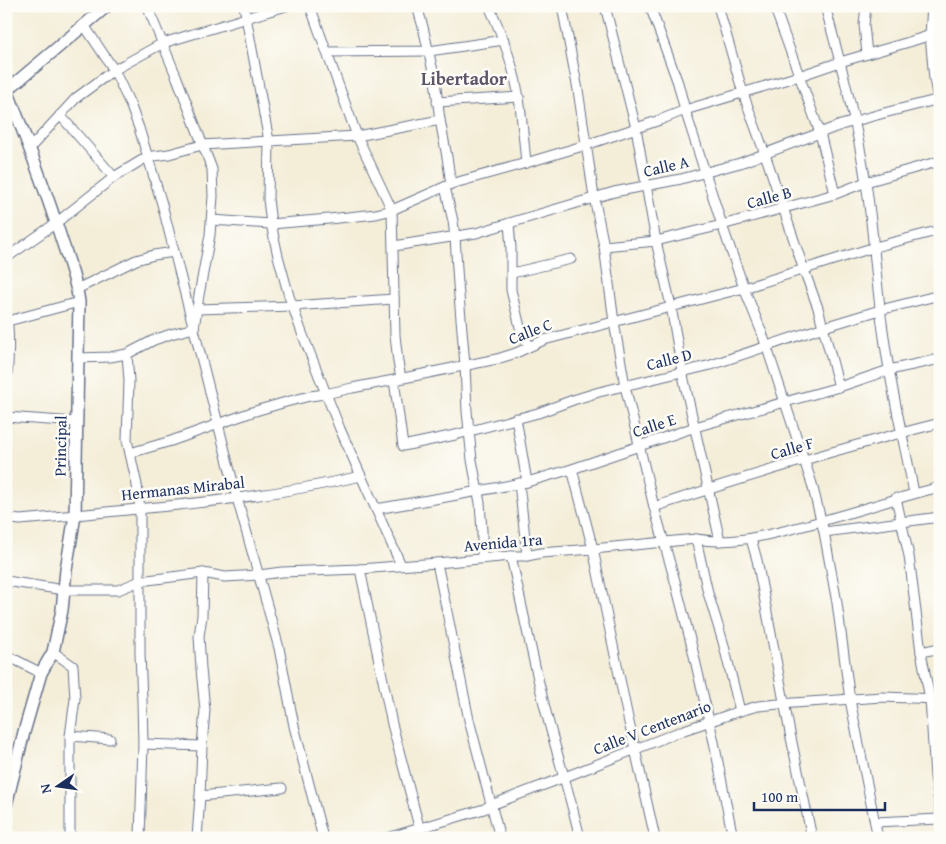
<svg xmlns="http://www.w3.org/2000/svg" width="946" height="844" viewBox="0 0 946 844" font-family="'Gentium Book Plus',serif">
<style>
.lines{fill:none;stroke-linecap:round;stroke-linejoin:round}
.minor-casing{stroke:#677289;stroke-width:11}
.tertiary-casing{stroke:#677289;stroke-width:14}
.minor{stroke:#fff;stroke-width:9}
.tertiary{stroke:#fff;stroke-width:11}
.labels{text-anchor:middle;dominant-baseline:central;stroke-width:5;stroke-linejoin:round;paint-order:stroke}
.street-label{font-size:16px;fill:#1b2f5e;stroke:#fdfcf7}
.neighbourhood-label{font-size:18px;font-weight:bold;fill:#5e5569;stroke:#fdfcf7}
</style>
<rect width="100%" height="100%" fill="#fdfcf7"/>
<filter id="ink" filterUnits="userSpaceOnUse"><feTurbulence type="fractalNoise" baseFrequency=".02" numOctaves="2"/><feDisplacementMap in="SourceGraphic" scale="10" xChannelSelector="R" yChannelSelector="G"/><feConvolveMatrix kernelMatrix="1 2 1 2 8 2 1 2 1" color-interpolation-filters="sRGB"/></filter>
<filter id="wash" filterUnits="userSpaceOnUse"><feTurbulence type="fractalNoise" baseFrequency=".0096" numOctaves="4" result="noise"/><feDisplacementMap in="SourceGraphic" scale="20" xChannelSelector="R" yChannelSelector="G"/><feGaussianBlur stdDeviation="1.12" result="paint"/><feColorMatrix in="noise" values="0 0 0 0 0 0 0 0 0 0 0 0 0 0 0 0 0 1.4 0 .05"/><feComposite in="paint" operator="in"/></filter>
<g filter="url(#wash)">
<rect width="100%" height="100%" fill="#f4eed9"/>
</g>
<g filter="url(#ink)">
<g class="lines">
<defs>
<g id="minor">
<polyline points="244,6 269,141 268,199 271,224 278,256 289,296 302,333 340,429 401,565"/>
<polyline points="310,6 357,136 392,210 395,335 398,362 401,378"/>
<polyline points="417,6 423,27 435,80 440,120 447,157 451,184"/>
<path d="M489 6C503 36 514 66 519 98 522 119 524 141 526 163"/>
<polyline points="562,6 578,90 594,197 604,246 614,322 625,386 654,507 675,581 692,647 714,742 733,838"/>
<polyline points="605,6 636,128 656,241 671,306 682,371 720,541"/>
<polyline points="650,6 678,83 685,110 722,225 744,288 762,333 812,484 824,532 837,603 850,700 878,838"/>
<polyline points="718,6 743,93 765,154 804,270 818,308 839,387"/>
<polyline points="774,6 820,133 835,194"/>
<path d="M825 6C841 65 857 123 866 183 874 234 876 286 884 337 891 390 904 441 914 493"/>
<polyline points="866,6 864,25 867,54"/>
<polyline points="932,6 930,35 934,79 940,109"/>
<polyline points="84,25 114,70 130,104 139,128 162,204 237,498 279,648 294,726 323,838"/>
<polyline points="327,52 429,51 504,40"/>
<polyline points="437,102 519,97"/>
<polyline points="60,115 114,177"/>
<polyline points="30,148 76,98 114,70 163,43 286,6"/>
<polyline points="445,187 453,221 455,237 458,284 465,365 467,411 472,460 480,503 482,531 482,558"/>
<polyline points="212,220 271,224 329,219 376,214 392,210 451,184 526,163 586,145 660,120 685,110 799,76 840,62 909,42 940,32"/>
<polyline points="509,223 511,248 511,290 520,327 529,346"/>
<polyline points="394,246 476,233 614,192 681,179 740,163 841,125 884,113 940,99"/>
<polyline points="604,246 656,241 722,225 835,194 866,182 940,161"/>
<polyline points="6,258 56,223 114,177 147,157 169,154 202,145 357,136 440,120"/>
<polyline points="512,273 571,259"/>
<polyline points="77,289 136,260 154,255 174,252"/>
<polyline points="197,309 292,306 394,299"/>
<path d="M6 312C10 333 9 363 6 384"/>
<polyline points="8,321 79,302"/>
<polyline points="127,354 129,381 127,440 137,485 140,509 140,654 142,700 143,744 140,838"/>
<polyline points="78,358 110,357 127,354 154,340 171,334 194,328 199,295 210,235 213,196 212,169 177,78 147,6"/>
<polyline points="394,380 403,446 455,435 538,413 573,400 599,392 711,365 824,327 880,310 940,295"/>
<polyline points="6,417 76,422"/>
<polyline points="516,418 527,482"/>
<polyline points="130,453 171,441 252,412 286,402 310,396 325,394 352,388 394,380 497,359 516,353 544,340 744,288 875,247 940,230"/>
<polyline points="572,469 593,549 628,718 655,838"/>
<polyline points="519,483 527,556"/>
<polyline points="896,498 909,556 921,652 930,699 935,776 940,810"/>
<path d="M654 507C748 476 844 447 940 423"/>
<polyline points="376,509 446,497 527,482 572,469 695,427 839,387 889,370 940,359"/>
<path d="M6 518 20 520C134 509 250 502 361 476"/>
<polyline points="824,532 940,517"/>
<polyline points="696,539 708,593 723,642 740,711"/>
<polyline points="751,539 757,560 790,733 812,838"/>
<path d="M511 556C522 608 533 660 546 712 557 754 570 795 580 838"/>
<polyline points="437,563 469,720 500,838"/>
<polyline points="360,569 392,724 422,838"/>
<path d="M6 581 64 590H118L140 581 203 573 225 577 259 575 282 572 360 569 437 563 511 556H527L541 553 593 549 696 539C731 545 765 536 799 527 846 515 892 499 940 487"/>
<polyline points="53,652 73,666 75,699 70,736 70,838"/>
<polyline points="921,652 940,648"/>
<polyline points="6,655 41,673"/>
<polyline points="70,736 110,739"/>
<polyline points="143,744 202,746"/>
<polyline points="200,796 282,788"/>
<polyline points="875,822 940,819"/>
<polyline points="197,838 200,796 202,746 205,710 201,669 199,636 202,616 203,573"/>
<polyline points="387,838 484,809 491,805 565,777 684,730 740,711 758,706 779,704 882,697 940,699"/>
</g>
<g id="tertiary">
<polyline points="6,91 107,6"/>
<path d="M6 805 24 732 41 673 53 652 62 610 66 570 75 515 79 302C76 279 67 257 60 235 44 186 26 138 7 90"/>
</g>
</defs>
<use href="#minor" class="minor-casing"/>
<use href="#tertiary" class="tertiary-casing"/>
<use href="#minor" class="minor"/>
<use href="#tertiary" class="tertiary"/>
</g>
</g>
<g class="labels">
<g class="street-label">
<text transform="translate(666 166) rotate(-13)">Calle A</text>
<text transform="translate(769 197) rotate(-15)">Calle B</text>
<text transform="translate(530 331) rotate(-21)">Calle C</text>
<text transform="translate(669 359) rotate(-14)">Calle D</text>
<text transform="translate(654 425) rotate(-18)">Calle E</text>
<text transform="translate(60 446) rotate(-89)">Principal</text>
<text transform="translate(792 448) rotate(-16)">Calle F</text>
<text transform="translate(183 488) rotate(-6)">Hermanas Mirabal</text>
<text transform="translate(503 542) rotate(-5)">Avenida 1ra</text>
<text transform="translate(652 727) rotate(-21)">Calle V Centenario</text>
</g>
<g class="neighbourhood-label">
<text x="464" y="78">Libertador</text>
</g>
</g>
<rect width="946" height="844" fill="none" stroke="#fdfcf7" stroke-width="25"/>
<g transform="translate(58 786) rotate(257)" stroke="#fdfcf7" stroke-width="4" paint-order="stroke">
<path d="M0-4L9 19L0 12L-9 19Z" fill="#1b2f5e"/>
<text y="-8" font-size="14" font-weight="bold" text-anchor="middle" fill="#1b2f5e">N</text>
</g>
<path d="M754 802v8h131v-8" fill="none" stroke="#1b2f5e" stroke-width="2.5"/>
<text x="761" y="802" font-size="15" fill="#1b2f5e" stroke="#fdfcf7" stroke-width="4" paint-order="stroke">100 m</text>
</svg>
